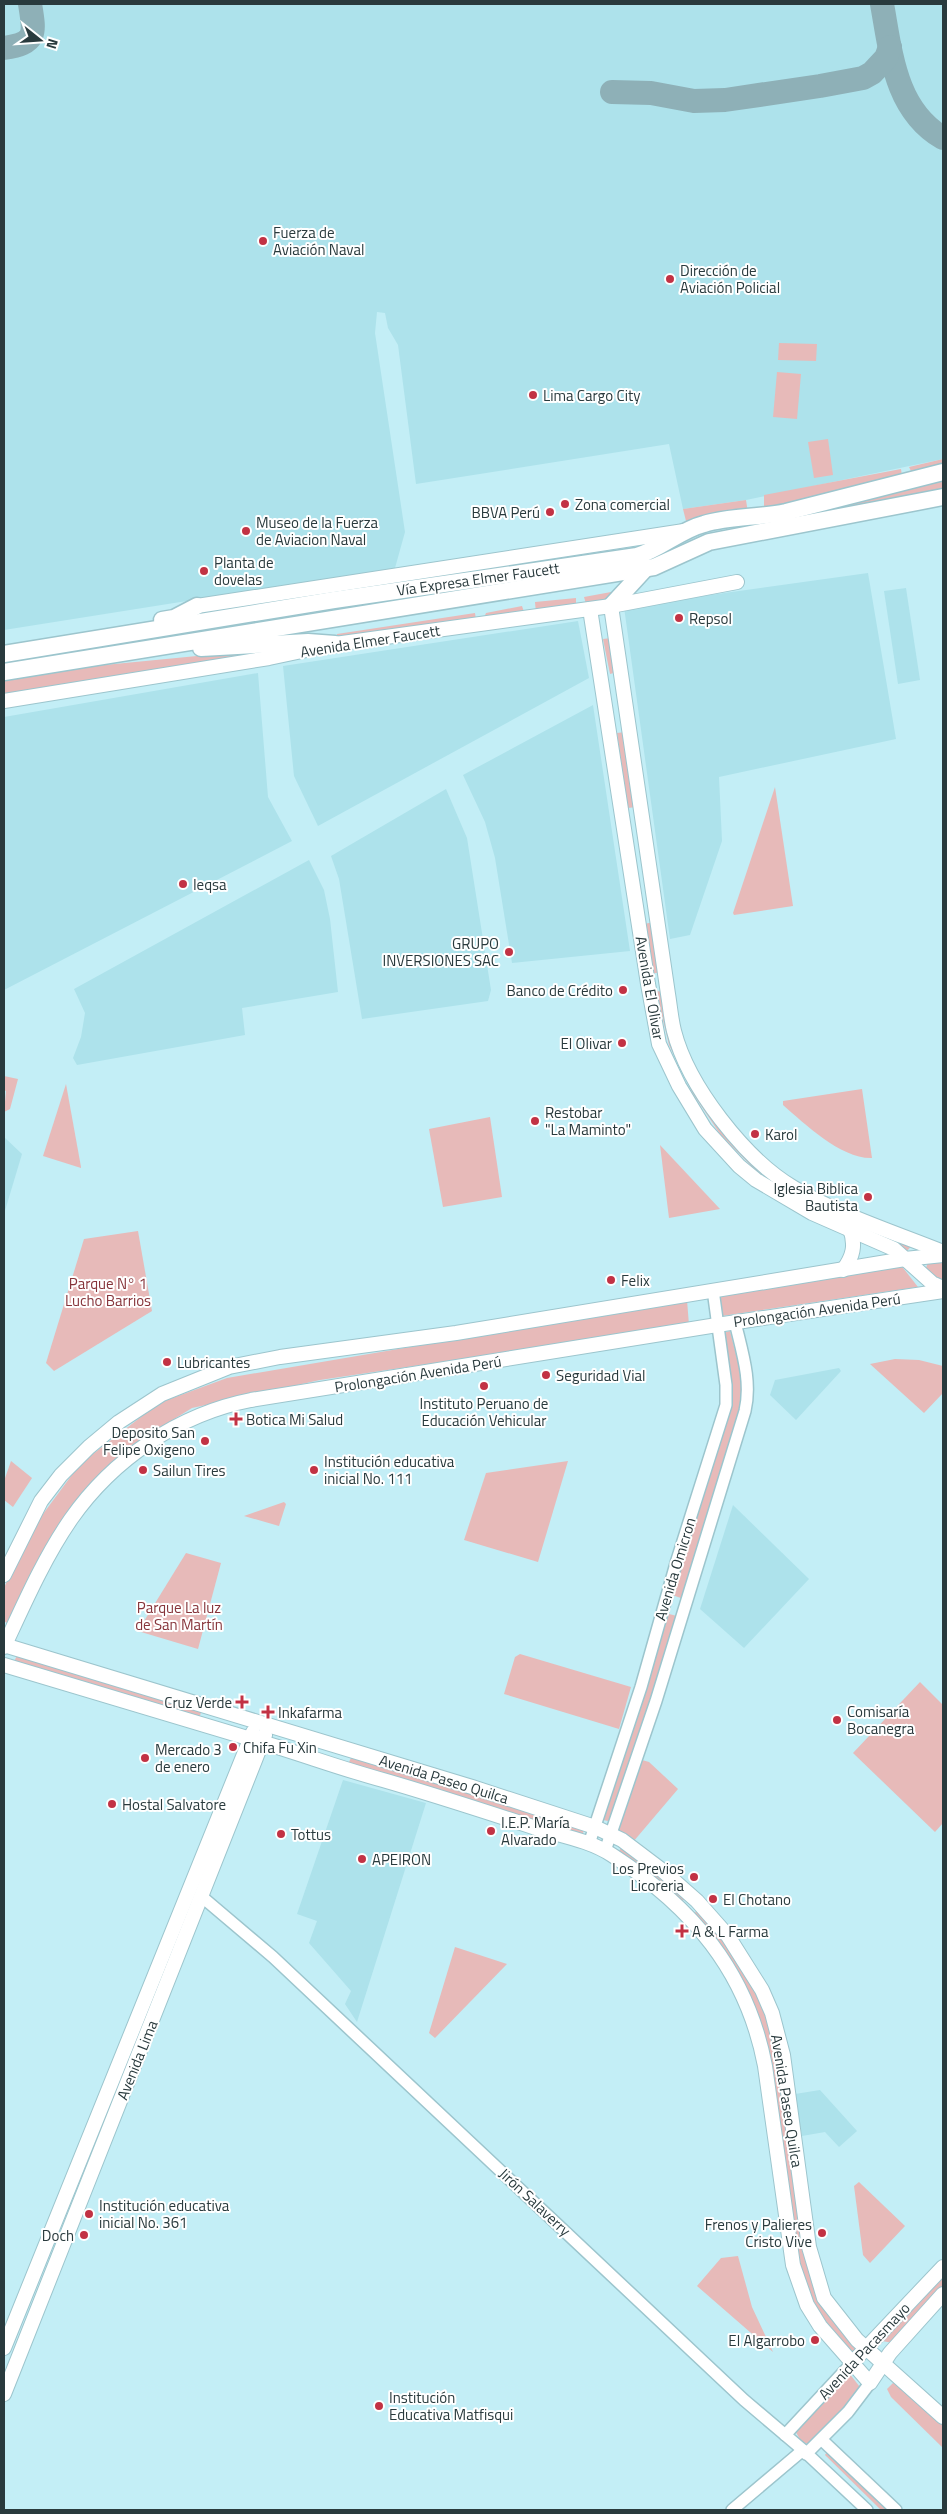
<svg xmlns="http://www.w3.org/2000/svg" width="947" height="2514" viewBox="0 0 947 2514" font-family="'Titillium Web',sans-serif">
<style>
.built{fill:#ade2eb}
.green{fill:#e7bab9}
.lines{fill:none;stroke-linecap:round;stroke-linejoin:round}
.taxiway{stroke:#8eb0b7;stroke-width:24}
.minor-casing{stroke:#9cc5cd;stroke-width:14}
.major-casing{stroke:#9cc5cd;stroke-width:16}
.highway-casing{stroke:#9cc5cd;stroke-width:19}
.minor{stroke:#fff;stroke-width:11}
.major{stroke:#fff;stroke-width:14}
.highway{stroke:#fff;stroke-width:16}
.poi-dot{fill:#c23244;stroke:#fff;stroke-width:2}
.labels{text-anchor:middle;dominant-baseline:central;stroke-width:4;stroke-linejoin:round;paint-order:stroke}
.poi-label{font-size:15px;fill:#293a3d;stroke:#fff;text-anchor:start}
.street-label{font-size:15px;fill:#293a3d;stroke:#fff}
.park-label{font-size:15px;fill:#86343a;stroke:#fff}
</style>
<rect width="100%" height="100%" fill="#c3eef6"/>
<g class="built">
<polygon points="4,4 943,4 943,459 746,500 683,509 669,444 416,484 398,345 388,328 385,313 377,312 375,333 405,532 395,568 4,630"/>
<polygon points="868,573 896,739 719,777 722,841 690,935 670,939 624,607"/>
<polygon points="906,588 920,680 898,684 884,591"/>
<polygon points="578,621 589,678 318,826 294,776 283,666"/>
<polygon points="258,673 268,797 292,841 4,990 4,717"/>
<polygon points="593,705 630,951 512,963 495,858 485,822 463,775"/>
<polygon points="446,789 467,838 491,990 488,1001 362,1019 339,879 331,856"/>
<polygon points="309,860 324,890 330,919 338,992 242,1008 245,1035 77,1065 73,1058 81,1037 85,1013 74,989"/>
<polygon points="4,1137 22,1154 4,1214"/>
<polygon points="839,1368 841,1371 796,1420 770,1395 775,1380"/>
<polygon points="733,1505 809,1579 744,1648 700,1609"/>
<polygon points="343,1780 426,1803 357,2022 345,2004 351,1991 309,1943 317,1921 297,1914"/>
<polygon points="820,2090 857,2131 839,2147 825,2132 802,2136 795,2094"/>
</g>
<g class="green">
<polygon points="779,343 817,344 816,361 778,360"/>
<polygon points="777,372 801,374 797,419 773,417"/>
<polygon points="828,439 833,475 814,478 808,442"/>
<polygon points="943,459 943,466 912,473 909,467"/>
<polygon points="901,469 902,476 764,512 764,495"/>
<polygon points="943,480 943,491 778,523"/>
<polygon points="746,500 748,513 686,521 683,509"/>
<polygon points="611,592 611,599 586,604 584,597"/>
<polygon points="576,598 576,607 536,613 535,602"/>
<polygon points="522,606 524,612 483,620 486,613"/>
<polygon points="475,613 476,620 337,638 337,634"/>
<polygon points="611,638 617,672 610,674 603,639"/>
<polygon points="259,650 196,665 4,694 4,680 94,666"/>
<polygon points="625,732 636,807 628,808 617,733"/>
<polygon points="775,787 793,906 734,915 733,913"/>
<polygon points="654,922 661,972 651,974 644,924"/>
<polygon points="656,991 665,992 693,1083 760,1167 913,1244 907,1251 812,1207 756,1171 720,1134 693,1094 669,1045"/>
<polygon points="4,1076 18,1079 10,1109 4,1112 6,1091 4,1090"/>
<polygon points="66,1084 81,1167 81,1168 43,1156"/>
<path d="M862 1089 872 1158C841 1159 805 1124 783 1105V1101Z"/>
<polygon points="490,1117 502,1197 443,1207 429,1129"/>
<polygon points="660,1145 720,1209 669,1218"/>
<polygon points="138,1231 152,1311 54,1371 46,1363 84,1239"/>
<polygon points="943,1260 943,1283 925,1271 928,1262"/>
<polygon points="900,1264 918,1287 722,1316 720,1294"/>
<polygon points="687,1300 689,1325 320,1380 192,1408 129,1447 80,1498 11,1626 4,1621 4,1588 26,1537 80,1464 159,1403 227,1378"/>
<polygon points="730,1331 743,1382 743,1404 684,1599 672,1595 730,1413 733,1392 723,1333"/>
<polygon points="895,1359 919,1360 943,1366 943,1393 924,1413 870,1364"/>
<polygon points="11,1461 32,1478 13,1507 4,1500 4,1481"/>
<polygon points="568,1461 538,1562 464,1540 486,1473"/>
<polygon points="284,1502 286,1504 279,1526 244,1516"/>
<polygon points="186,1553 221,1563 198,1649 141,1632 141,1626"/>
<polygon points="669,1614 677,1616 613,1822 603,1820"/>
<polygon points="18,1653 202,1709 199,1719 14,1662"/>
<polygon points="520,1654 631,1687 619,1729 504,1694 515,1657"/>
<polygon points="920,1682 943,1705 943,1823 935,1832 853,1753"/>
<polygon points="353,1754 584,1829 582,1838 347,1766"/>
<polygon points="642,1760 649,1762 678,1789 633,1842 617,1831"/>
<polygon points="623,1845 687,1896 681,1903 617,1854"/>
<path d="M700 1909 729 1944 759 1992 778 2055 805 2251 858 2346 852 2356C826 2324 809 2300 796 2260L764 2032 752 2002 694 1915 696 1911Z"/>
<polygon points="455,1947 507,1964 435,2038 429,2033"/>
<polygon points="859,2182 905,2226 870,2263 863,2255 854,2186"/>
<polygon points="738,2256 752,2307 773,2352 697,2286 721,2258"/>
<polygon points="943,2277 943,2290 893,2343 882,2341"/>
<polygon points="849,2373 863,2391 812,2446 801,2441 794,2429"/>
<polygon points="893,2383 899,2383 943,2425 943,2448 891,2397 887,2389"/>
<polygon points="828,2450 890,2510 881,2510 825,2455"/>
</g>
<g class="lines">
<g class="taxiway">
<path d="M882 4C891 53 895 110 943 138"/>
<path d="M4 48C37 43 35 34 30 4"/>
<polyline points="612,92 651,93 694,101 725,100 820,86 863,78 872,73 886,58 890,47"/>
</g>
<defs>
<g id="minor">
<polyline points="589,1844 641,1687 677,1560 726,1405 726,1385 713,1290"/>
<path d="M605 1851 656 1701 745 1411C752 1381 742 1352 735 1322"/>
<polyline points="201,1896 273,1957 744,2400 803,2450 867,2510"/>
<polyline points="785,2435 852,2363"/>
<polyline points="822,2440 896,2510"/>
<polyline points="806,2454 848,2412 870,2383"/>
<polyline points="732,2510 803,2450"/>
</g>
<g id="major">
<polyline points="197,606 684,531"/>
<path d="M611 606 668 994C670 1006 671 1019 674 1031 688 1086 745 1159 794 1188 840 1215 893 1232 943 1252"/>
<polyline points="590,609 648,984 659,1044 679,1086 705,1129 739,1166 756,1180 812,1213 894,1249 932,1283 943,1288"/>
<polyline points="4,701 269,658 335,644 611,606 737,582"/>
<path d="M843 1270C853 1257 856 1245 850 1229"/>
<polyline points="4,1575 41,1501 61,1475 89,1447 119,1422 162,1394 229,1367 280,1357 456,1333 905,1259 943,1255"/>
<polyline points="4,1645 472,1787 595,1827 622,1840 663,1871 697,1901 728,1936 762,1990 772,2013 783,2055 809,2247 824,2298 857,2340 943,2417"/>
<path d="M4 1647C24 1604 44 1558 71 1519 113 1459 179 1414 251 1400L717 1325 943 1291"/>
<path d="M4 1665C89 1691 175 1716 261 1742 302 1754 342 1769 383 1780 435 1795 487 1812 539 1829 563 1836 591 1841 612 1855 692 1907 747 1971 765 2066L793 2265 807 2305 820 2326 870 2383 890 2353 943 2294"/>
<polyline points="4,2348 253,1732"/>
<polyline points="852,2363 943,2267"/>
<polyline points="4,2394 265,1735"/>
</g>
<g id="highway">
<polyline points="611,606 646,568"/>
<polyline points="162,620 174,618 197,606"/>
<polyline points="201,648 308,642 335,644"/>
<path d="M4 654 334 600 637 556C661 549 680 530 704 524 730 516 759 518 786 512L943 472"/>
<polyline points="4,672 654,567 709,542 943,497"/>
</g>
</defs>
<use href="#minor" class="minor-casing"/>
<use href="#major" class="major-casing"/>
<use href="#highway" class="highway-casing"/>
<use href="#minor" class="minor"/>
<use href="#major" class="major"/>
<use href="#highway" class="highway"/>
</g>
<g class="poi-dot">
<circle cx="263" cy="241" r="5"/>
<circle cx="670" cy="279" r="5"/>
<circle cx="533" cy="395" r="5"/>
<circle cx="565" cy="504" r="5"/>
<circle cx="550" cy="512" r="5"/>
<circle cx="246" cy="531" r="5"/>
<circle cx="204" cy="571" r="5"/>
<circle cx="679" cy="618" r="5"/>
<circle cx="183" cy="884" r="5"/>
<circle cx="509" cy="952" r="5"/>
<circle cx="623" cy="990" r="5"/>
<circle cx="622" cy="1043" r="5"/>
<circle cx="535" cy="1121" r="5"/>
<circle cx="755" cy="1134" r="5"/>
<circle cx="868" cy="1197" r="5"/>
<circle cx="611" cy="1280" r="5"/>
<circle cx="167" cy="1362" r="5"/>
<circle cx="546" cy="1375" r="5"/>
<circle cx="484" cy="1386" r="5"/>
<path d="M233.5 1411.5h5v5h5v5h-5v5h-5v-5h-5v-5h5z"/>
<circle cx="205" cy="1441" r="5"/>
<circle cx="143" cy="1470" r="5"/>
<circle cx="314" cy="1470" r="5"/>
<path d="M239.5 1694.5h5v5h5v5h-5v5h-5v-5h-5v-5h5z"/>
<path d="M265.5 1704.5h5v5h5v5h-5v5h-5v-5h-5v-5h5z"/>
<circle cx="837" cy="1720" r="5"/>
<circle cx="233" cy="1747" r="5"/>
<circle cx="145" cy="1758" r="5"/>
<circle cx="112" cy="1804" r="5"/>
<circle cx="491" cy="1831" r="5"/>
<circle cx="281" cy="1834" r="5"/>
<circle cx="362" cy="1859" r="5"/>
<circle cx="694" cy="1877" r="5"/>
<circle cx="713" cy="1899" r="5"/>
<path d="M679.5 1923.5h5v5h5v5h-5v5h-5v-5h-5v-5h5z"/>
<circle cx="89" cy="2214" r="5"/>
<circle cx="822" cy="2233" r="5"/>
<circle cx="84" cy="2235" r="5"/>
<circle cx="815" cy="2340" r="5"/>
<circle cx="379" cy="2406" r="5"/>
</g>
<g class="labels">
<g class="poi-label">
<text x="273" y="232">Fuerza de<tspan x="273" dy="17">Aviación Naval</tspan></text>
<text x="680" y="270">Dirección de<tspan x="680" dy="17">Aviación Policial</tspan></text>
<text x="543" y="395">Lima Cargo City</text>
<text x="575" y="504">Zona comercial</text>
<text x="540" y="512" text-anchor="end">BBVA Perú</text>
<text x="256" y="522">Museo de la Fuerza<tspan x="256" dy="17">de Aviacion Naval</tspan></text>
<text x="214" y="562">Planta de<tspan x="214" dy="17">dovelas</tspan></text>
<text x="689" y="618">Repsol</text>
<text x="193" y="884">Ieqsa</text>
<text x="499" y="943" text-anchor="end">GRUPO<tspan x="499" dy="17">INVERSIONES SAC</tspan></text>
<text x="613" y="990" text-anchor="end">Banco de Crédito</text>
<text x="612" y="1043" text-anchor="end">El Olivar</text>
<text x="545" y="1112">Restobar<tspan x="545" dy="17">"La Maminto"</tspan></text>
<text x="765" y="1134">Karol</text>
<text x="858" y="1188" text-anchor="end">Iglesia Biblica<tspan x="858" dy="17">Bautista</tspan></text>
<text x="621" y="1280">Felix</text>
<text x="177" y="1362">Lubricantes</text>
<text x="556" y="1375">Seguridad Vial</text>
<text x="484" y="1403" text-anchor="middle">Instituto Peruano de<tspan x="484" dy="17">Educación Vehicular</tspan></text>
<text x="246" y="1419">Botica Mi Salud</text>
<text x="195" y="1432" text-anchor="end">Deposito San<tspan x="195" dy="17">Felipe Oxigeno</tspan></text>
<text x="324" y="1461">Institución educativa<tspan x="324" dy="17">inicial No. 111</tspan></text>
<text x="153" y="1470">Sailun Tires</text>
<text x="232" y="1702" text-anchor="end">Cruz Verde</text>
<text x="847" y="1711">Comisaría<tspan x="847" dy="17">Bocanegra</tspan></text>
<text x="278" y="1712">Inkafarma</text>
<text x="243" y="1747">Chifa Fu Xin</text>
<text x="155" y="1749">Mercado 3<tspan x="155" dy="17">de enero</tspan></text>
<text x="122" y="1804">Hostal Salvatore</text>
<text x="501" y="1822">I.E.P. María<tspan x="501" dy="17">Alvarado</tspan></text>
<text x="291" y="1834">Tottus</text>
<text x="372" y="1859">APEIRON</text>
<text x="684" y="1868" text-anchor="end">Los Previos<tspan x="684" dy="17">Licoreria</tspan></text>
<text x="723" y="1899">El Chotano</text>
<text x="692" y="1931">A &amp; L Farma</text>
<text x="99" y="2205">Institución educativa<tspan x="99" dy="17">inicial No. 361</tspan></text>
<text x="812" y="2224" text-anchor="end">Frenos y Palieres<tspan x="812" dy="17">Cristo Vive</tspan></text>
<text x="74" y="2235" text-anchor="end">Doch</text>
<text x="805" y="2340" text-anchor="end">El Algarrobo</text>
<text x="389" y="2397">Institución<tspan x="389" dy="17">Educativa Matfisqui</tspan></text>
</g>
<g class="street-label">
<text transform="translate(478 579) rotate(-8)">Vía Expresa Elmer Faucett</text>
<text transform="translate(370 641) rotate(-9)">Avenida Elmer Faucett</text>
<text transform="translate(650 988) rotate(80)">Avenida El Olivar</text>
<text transform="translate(817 1310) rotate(-8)">Prolongación Avenida Perú</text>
<text transform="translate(418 1374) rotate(-9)">Prolongación Avenida Perú</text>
<text transform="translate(675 1569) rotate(-73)">Avenida Omicron</text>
<text transform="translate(444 1779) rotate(17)">Avenida Paseo Quilca</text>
<text transform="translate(137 2060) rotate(-68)">Avenida Lima</text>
<text transform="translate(787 2101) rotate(81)">Avenida Paseo Quilca</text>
<text transform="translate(535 2202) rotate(43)">Jirón Salaverry</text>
<text transform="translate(864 2351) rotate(-47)">Avenida Pacasmayo</text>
</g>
<g class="park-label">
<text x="108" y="1283">Parque N° 1<tspan x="108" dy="17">Lucho Barrios</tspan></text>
<text x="179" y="1607">Parque La luz<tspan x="179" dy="17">de San Martín</tspan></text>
</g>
</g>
<rect width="947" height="2514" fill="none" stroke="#293a3d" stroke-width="10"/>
<g transform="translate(40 40) rotate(107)" stroke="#ffffff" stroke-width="4" paint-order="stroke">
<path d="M0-4L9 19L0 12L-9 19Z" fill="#293a3d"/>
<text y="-8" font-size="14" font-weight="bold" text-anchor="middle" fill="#293a3d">N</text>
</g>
</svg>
